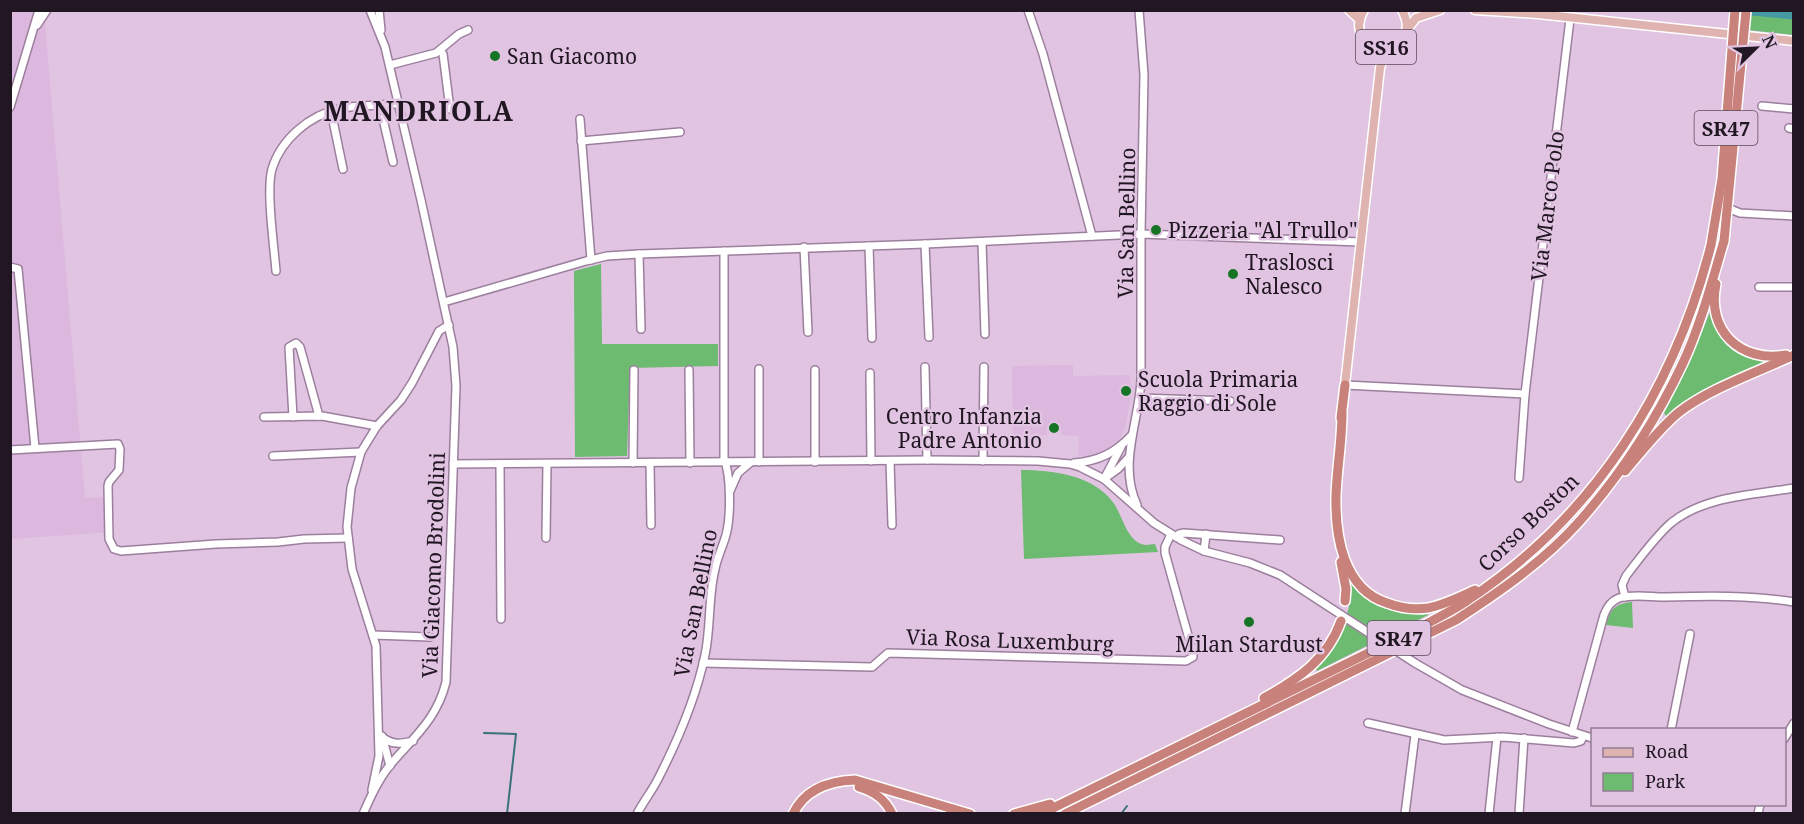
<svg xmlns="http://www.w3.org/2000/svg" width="1804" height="824" viewBox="0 0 1804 824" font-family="'Noto Serif',serif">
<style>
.built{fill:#dcb8de}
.green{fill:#6dbb71}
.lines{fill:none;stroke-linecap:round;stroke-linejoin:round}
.stream{stroke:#3a727c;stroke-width:2}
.canal{stroke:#4599a2;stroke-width:7}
.minor-casing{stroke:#9c7f9d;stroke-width:10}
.major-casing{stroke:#fff;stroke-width:11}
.highway-casing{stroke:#fff;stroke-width:12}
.minor{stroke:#fff;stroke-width:7}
.major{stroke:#dfb3b0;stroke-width:8}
.highway{stroke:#c9817b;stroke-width:9}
.minor-bridge-casing{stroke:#9c7f9d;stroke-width:10;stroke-linecap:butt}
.highway-bridge-casing{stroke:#fff;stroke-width:12;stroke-linecap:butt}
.minor-bridge{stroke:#fff;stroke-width:7}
.highway-bridge{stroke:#c9817b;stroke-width:9}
.poi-dot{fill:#167525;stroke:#e1c3e2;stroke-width:2}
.labels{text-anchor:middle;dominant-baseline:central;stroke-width:5;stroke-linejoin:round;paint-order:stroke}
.shield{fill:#e1c3e2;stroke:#5b4b5c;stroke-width:1.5}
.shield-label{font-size:20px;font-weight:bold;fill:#211722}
.poi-label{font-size:21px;fill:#211722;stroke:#e1c3e2;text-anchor:start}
.street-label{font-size:21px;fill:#211722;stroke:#e1c3e2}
.district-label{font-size:27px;font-weight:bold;letter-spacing:1.5px;fill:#211722;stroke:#e1c3e2}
</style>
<rect width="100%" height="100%" fill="#e1c3e2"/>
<g class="built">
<polygon points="11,11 44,11 85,498 108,497 111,532 11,539"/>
<polygon points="1073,365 1073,376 1130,375 1130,385 1133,385 1125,429 1119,440 1102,452 1086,456 1078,456 1079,436 1062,435 1061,428 1047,429 1047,435 1013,435 1012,366"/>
</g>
<g class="green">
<polygon points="1748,11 1793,11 1793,35 1747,30"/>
<polygon points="601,264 602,344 718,344 718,366 630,368 627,456 575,457 574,271"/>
<path d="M1712 307C1728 358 1745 356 1793 354L1668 419 1664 413 1689 363Z"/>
<path d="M1021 470C1052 470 1092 475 1112 501 1123 514 1126 543 1146 545 1149 545 1152 544 1155 544L1158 552 1024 559Z"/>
<polygon points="1353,581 1362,591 1427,611 1428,615 1317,671 1315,667 1342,630 1349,607 1348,584"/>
<path d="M1632 602 1633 628 1606 625C1609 610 1616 603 1632 602Z"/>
</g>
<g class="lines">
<g class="stream">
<polyline points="484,733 516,734 507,814"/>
<polyline points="1121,814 1127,806"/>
</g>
<polyline class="canal" points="1731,10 1794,16"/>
<defs>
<g id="minor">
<polyline points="379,10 381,30"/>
<polyline points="1028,10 1043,54 1092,236"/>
<polyline points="37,25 47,10"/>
<polyline points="440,50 443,54 450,109"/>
<polyline points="390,65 436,53 459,34 468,30"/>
<polyline points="385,105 386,114 383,119 393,162"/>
<polyline points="1762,106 1794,109"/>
<polyline points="10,107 39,10"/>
<polyline points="331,111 343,169"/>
<polyline points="580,119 591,260"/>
<polyline points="1789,128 1794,129"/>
<polyline points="581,141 680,132"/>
<polyline points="1725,207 1740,213 1794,216"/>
<polyline points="982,242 985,334"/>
<polyline points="925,244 929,337"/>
<polyline points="869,246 872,338"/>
<polyline points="804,247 808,332"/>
<polyline points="639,254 641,329"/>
<polyline points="10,267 18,269 35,448"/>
<path d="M276 271C274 246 266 190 272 169 281 139 310 115 339 109 358 104 379 107 399 103"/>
<polyline points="1759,287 1794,287"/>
<polyline points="444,302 586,261 607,256 639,254 925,244 1141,234 1361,242"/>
<polyline points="925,367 927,460"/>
<polyline points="759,369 759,462"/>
<polyline points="689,370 690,463"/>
<polyline points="815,370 815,462"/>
<polyline points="870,373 871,461"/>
<polyline points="1345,385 1525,394"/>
<polyline points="1140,398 1230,401"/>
<polyline points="264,417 322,416 377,426"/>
<polyline points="293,417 289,347 296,343 300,347 319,416"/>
<polyline points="10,450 118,444 120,449 119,470 109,482 108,486 109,539 114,549 121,551 216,544 278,542 304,539 348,538"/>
<polyline points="273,456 361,452"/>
<polyline points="890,461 892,525"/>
<polyline points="983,461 984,367"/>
<polyline points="633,463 634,370"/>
<path d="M1074 463C1099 461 1115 453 1132 435"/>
<polyline points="453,464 927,460 1038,461 1070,464 1080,467 1104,479 1154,523 1181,540 1204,551 1250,563 1280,575 1369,633"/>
<polyline points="500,464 501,619"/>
<polyline points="650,464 651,525"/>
<polyline points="1519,478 1525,394 1570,19"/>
<polyline points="1104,479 1121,447"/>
<polyline points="1104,479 1118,469 1129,457"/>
<polyline points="730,491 738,473 751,462"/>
<path d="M1137 505C1118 464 1139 422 1141 380V234L1144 75 1139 10"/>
<polyline points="1176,537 1179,534 1184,533 1280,540"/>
<polyline points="546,538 547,464"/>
<polyline points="1204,551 1206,534"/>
<path d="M1625 597 1622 585 1626 576C1640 558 1654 538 1671 523 1704 496 1753 495 1794 488"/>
<polyline points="373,635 430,637"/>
<polyline points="703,663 872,667 888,653 1186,661 1193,657 1193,653 1165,553 1165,547 1171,534"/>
<polyline points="1415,663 1462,690 1549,724 1592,738"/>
<polyline points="1368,723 1444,740 1503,737 1574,743 1581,741 1583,736"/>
<polyline points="1671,730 1690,634"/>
<path d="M1572 732 1604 615C1607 607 1611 601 1619 598 1633 594 1650 597 1665 597 1708 596 1751 595 1794 602"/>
<polyline points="382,736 390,766"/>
<path d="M382 737C392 745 400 744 413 741"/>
<polyline points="1784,739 1794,723"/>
<polyline points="372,790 379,756 376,646 352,569 347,527 351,488 361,452 377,426 401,400 412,383 439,331 449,325"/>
<path d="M363 814C371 796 378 780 390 765 414 737 437 719 446 682L456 386 453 347 421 200 385 47 370 10"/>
<path d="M637 814C643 802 652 791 658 779 678 740 696 698 705 655 711 627 708 598 715 569 717 558 723 546 726 535 731 516 731 476 724 458V251"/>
<polyline points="1405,814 1415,735"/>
<polyline points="1489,814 1497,737"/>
<polyline points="1519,814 1524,738"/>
<polyline points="1758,814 1760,804"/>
</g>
<g id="major">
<polyline points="1349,10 1360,20"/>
<path d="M1364 10C1338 56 1428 59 1402 10"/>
<polyline points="1475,10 1538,14 1794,41"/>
<polyline points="1406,31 1416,18 1440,10"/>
<polyline points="1345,385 1380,68 1384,55 1393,45"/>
</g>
<g id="highway">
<path d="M1716 284C1706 331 1741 363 1786 355"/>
<path d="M1342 413C1342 441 1337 468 1336 495 1335 536 1343 589 1387 603 1400 608 1414 610 1428 608 1444 605 1460 597 1475 590"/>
<polyline points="1341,418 1345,385"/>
<path d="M1625 471C1642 451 1658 430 1678 413 1708 389 1758 372 1794 355"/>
<polyline points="1341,562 1346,589 1345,601"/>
<path d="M1264 698C1298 679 1327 660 1341 621"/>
<path d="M859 787C873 791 886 800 892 814"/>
<path d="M793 814C805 789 829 781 855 780L970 814"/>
<polyline points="1014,814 1050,804"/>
<path d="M1041 814 1413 631C1431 621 1451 612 1468 600 1595 516 1674 390 1711 245"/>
<path d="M1065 814 1456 620C1499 592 1543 562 1578 523 1620 476 1656 420 1683 363 1701 324 1712 281 1724 241"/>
</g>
</defs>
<use href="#minor" class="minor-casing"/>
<use href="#major" class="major-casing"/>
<use href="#highway" class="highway-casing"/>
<use href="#minor" class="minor"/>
<use href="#major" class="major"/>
<use href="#highway" class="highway"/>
<defs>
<polyline id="minor-bridge" points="1369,633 1415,663"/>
<g id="highway-bridge">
<polyline points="1724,241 1746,11"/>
<polyline points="1711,245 1722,179 1735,10"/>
</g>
</defs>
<use href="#minor-bridge" class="minor-bridge-casing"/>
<use href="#highway-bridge" class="highway-bridge-casing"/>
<use href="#minor-bridge" class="minor-bridge"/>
<use href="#highway-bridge" class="highway-bridge"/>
</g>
<g class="poi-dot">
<circle cx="495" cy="56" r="6"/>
<circle cx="1156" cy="230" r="6"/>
<circle cx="1233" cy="274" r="6"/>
<circle cx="1126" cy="391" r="6"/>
<circle cx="1054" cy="428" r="6"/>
<circle cx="1249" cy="622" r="6"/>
</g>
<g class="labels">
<g class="shield">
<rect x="1356" y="30" width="60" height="34" rx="4.5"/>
<rect x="1694.5" y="111" width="63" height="34" rx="4.5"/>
<rect x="1367.5" y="621" width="63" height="34" rx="4.5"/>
</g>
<g class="shield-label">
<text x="1386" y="47">SS16</text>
<text x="1726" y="128">SR47</text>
<text x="1399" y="638">SR47</text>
</g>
<g class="poi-label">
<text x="507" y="56">San Giacomo</text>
<text x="1168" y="230">Pizzeria "Al Trullo"</text>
<text x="1245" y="262">Traslosci<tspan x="1245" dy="24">Nalesco</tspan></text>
<text x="1138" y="379">Scuola Primaria<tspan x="1138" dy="24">Raggio di Sole</tspan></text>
<text x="1042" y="416" text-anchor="end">Centro Infanzia<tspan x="1042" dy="24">Padre Antonio</tspan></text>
<text x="1249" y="644" text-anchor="middle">Milan Stardust</text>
</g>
<g class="street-label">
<text transform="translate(1547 206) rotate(-83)">Via Marco Polo</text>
<text transform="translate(1126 223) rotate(-89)">Via San Bellino</text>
<text transform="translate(1528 522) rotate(-44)">Corso Boston</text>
<text transform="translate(433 565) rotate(-88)">Via Giacomo Brodolini</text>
<text transform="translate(695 603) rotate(-79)">Via San Bellino</text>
<text transform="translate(1010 640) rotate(2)">Via Rosa Luxemburg</text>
</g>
<g class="district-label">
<text x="419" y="110">MANDRIOLA</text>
</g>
</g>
<rect width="1804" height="824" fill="none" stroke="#211722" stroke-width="24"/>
<rect x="1591" y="728" width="195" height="78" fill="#e1c3e2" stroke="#947e95" stroke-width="1.5"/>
<rect x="1603" y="748" width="30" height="9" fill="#dfb3b0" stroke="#947e95" stroke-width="1.5"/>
<text x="1645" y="758" font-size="18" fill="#211722">Road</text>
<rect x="1603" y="773" width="30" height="18" fill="#6dbb71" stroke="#947e95" stroke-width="1.5"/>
<text x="1645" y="788" font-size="18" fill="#211722">Park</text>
<g transform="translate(1756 48) rotate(66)" stroke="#e1c3e2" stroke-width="4.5" paint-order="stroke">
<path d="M0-4.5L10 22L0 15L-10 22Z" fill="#211722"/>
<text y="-9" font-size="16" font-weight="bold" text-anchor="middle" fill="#211722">N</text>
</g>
</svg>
